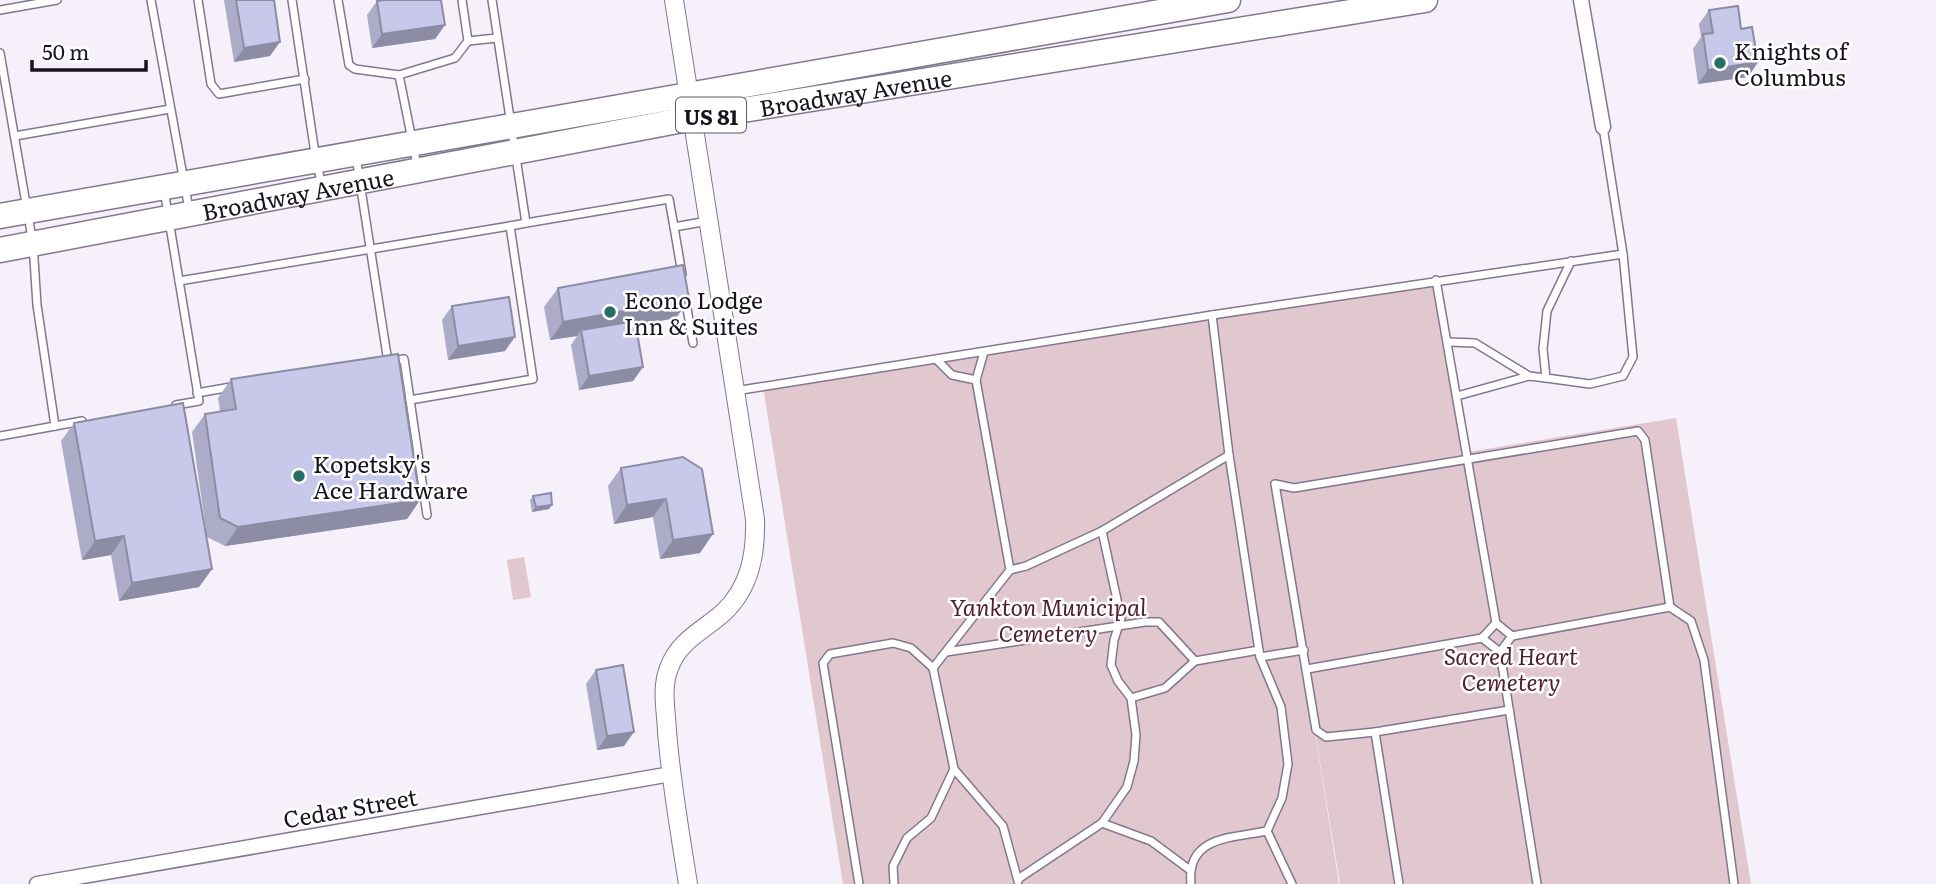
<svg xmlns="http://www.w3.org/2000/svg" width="1936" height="884" viewBox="0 0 1936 884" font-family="Literata,serif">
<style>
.green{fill:#e1c8ce}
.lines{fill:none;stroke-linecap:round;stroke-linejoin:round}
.service-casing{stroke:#84768f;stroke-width:10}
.minor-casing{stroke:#84768f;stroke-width:17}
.tertiary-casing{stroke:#84768f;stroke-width:20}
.trunk-casing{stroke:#84768f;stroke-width:27}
.service{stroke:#fff;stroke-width:7}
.minor{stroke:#fff;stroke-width:14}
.tertiary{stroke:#fff;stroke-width:18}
.trunk{stroke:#fff;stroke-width:24}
.wall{fill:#acacc9}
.shaded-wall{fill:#8c8ca4}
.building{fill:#c8c8ea;stroke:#8c8ca4;stroke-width:2}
.poi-dot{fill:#266e66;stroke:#fff;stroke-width:2.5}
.labels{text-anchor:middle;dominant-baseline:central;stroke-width:5;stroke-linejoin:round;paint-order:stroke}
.shield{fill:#fff;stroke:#5e5a61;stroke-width:2}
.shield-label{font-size:21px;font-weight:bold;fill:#19131d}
.poi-label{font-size:23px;fill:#19131d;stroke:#fff;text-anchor:start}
.street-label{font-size:23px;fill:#19131d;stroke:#fff}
.park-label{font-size:23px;font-style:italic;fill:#501f2f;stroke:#fff}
</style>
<rect width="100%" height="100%" fill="#f6f0fb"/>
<g class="green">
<polygon points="1436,280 1468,452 1676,418 1751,884 1340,884 1307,683 1339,884 843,884 763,387"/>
<polygon points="524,557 531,597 513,600 507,560"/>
</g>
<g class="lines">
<defs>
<g id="service">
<polyline points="151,0 189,209"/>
<polyline points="198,0 211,84 219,94 305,79"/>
<polyline points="292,0 316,160 322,186"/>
<polyline points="338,0 349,65 355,69 399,75 417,165"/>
<polyline points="462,0 468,41 497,38"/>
<polyline points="492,0 526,223 510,226"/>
<polyline points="0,10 57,0"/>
<polyline points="0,53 33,244 37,305 55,426 0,436"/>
<polyline points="399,75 455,58 468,41"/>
<polyline points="15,136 170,109"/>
<polyline points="356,157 388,362"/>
<polyline points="164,190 199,401 176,405"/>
<polyline points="526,223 669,199 674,227"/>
<polyline points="1571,261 1547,311 1543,349 1546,378 1590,384 1623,376 1633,357 1623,254 1603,127"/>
<polyline points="682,274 674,227 708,221"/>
<polyline points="1436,280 1496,623 1512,636"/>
<polyline points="179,281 510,226 533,379 410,400"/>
<polyline points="685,297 693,343"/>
<polyline points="1448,342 1475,343 1529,376"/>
<polyline points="937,360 952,375 976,380"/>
<polyline points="393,361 404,359 427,515"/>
<polyline points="735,391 1212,315 1623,254"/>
<polyline points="197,393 231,387"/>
<polyline points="1457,396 1529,376 1546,378"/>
<polyline points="55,426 82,421"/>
<polyline points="1102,531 1121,618 1114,640 1111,665 1118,681 1131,698 1136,735 1134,761 1127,787 1102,823"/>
<polyline points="1010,570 1026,566 1102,531 1229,455 1212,315"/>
<polyline points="1496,623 1482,638 1500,652"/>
<polyline points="946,652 1145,622 1159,622 1195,661"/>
<polyline points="1260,657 1304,650"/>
<polyline points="1307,669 1482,638"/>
<polyline points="1131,698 1165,688 1195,661 1259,650"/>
<polyline points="1375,732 1326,737 1316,730 1275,484 1294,488 1638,431 1645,440 1670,607"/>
<polyline points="954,769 1003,826 1018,881"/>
<polyline points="1267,831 1292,884"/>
<polyline points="1018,879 1102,823 1151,841 1190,870"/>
<polyline points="859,884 823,663 830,654 893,643 911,648 933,668"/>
<polyline points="894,884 893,866 907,838 931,818 954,769 933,668 1010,570 976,380 984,352"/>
<path d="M1191 884C1186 836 1232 838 1267 831L1282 798 1288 764 1281 707 1260 657 1229 455"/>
<polyline points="1399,884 1375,732 1509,710"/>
<polyline points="1537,884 1500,652 1512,636 1670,607 1691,621 1704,660 1734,884"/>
</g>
<g id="minor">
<polyline points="1581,0 1603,127"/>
<polyline points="37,884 671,774"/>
</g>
<path id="tertiary" d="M674 0 755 519C756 554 750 587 724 612 703 631 679 640 669 668 661 688 666 709 667 731 671 782 680 833 688 884"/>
<g id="trunk">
<polyline points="0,216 1228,0"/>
<path id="s1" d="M0 250 693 118 1425 0"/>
</g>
</defs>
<use href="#service" class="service-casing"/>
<use href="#minor" class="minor-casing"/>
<use href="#tertiary" class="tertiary-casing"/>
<use href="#trunk" class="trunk-casing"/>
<use href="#service" class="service"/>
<use href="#minor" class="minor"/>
<use href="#tertiary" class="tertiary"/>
<use href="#trunk" class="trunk"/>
</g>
<g class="wall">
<polygon points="224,0 274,0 270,56 234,62"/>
<polygon points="377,1 445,25 435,39 372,48 367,15"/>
<polygon points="1709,10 1741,29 1758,62 1748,77 1698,84 1693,49 1701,37 1699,24"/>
<polygon points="558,288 689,299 676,318 636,325 643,367 633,381 579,390 571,345 577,336 550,340 544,307"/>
<polygon points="452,306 505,351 448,360 442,320"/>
<polygon points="231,379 420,500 407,519 225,546 207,537 192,432 205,414 220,411 218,398"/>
<polygon points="74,423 212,569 199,587 119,601 111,555 82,560 61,441"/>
<polygon points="683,457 700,553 660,559 653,517 614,524 608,486 621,468"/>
<polygon points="533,496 549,509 532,512 530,500"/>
<polygon points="596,670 624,746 597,750 586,684"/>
</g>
<g class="shaded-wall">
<polygon points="445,25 435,39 372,48 382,34"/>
<polygon points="280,42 270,56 234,62 244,48"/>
<polygon points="1758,62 1748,77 1698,84 1708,70"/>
<polygon points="689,299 676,318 581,335 581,330 577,336 550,340 563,322"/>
<polygon points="515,337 505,351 448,360 458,346"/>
<polygon points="643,367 633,381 579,390 589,376"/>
<polygon points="666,499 653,517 614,524 627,505"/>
<polygon points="420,500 407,519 225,546 238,527"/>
<polygon points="552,505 549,509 532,512 536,507"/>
<polygon points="713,534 700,553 660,559 673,540"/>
<polygon points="124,536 111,555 82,560 95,541"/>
<polygon points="212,569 199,587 119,601 132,583"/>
<polygon points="634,732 624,746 597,750 607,736"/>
</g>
<g class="building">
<polygon points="236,0 274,0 280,42 244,48"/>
<polygon points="383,0 441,0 445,25 382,34 377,1"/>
<polygon points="1738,6 1741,29 1752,27 1758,62 1708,70 1703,34 1713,33 1709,10"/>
<polygon points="683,265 689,299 563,322 558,288"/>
<polygon points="509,297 515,337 458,346 452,306"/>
<polygon points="635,321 643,367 589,376 581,330"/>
<polygon points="398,354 420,500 238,527 220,518 205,414 236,409 231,379"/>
<polygon points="183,403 212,569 132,583 124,536 95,541 74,423"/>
<polygon points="683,457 702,469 713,534 673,540 666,499 627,505 621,468"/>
<polygon points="551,493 552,505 536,507 533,496"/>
<polygon points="623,665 634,732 607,736 596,670"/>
</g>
<g class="poi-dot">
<circle cx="1720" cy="63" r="7"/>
<circle cx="610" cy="312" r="7"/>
<circle cx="299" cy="476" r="7"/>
</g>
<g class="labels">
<rect class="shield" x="676" y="97.5" width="70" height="35" rx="5"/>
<g class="shield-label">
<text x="711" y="115">US 81</text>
</g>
<g class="poi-label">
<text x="1734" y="50">Knights of<tspan x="1734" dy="26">Columbus</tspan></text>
<text x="624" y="299">Econo Lodge<tspan x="624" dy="26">Inn &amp; Suites</tspan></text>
<text x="313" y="463">Kopetsky's<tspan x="313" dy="26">Ace Hardware</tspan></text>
</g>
<g class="street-label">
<text stroke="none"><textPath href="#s1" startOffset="870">Broadway Avenue</textPath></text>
<text stroke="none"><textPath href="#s1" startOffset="303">Broadway Avenue</textPath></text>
<text transform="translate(350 807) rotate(-10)">Cedar Street</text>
</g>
<g class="park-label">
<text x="1048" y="606">Yankton Municipal<tspan x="1048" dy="26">Cemetery</tspan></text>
<text x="1511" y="655">Sacred Heart<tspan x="1511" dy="26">Cemetery</tspan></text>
</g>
</g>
<path d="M32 60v10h114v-10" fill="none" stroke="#19131d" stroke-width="3.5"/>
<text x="42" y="60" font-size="21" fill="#19131d" stroke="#ffffff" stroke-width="5" paint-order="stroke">50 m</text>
</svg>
